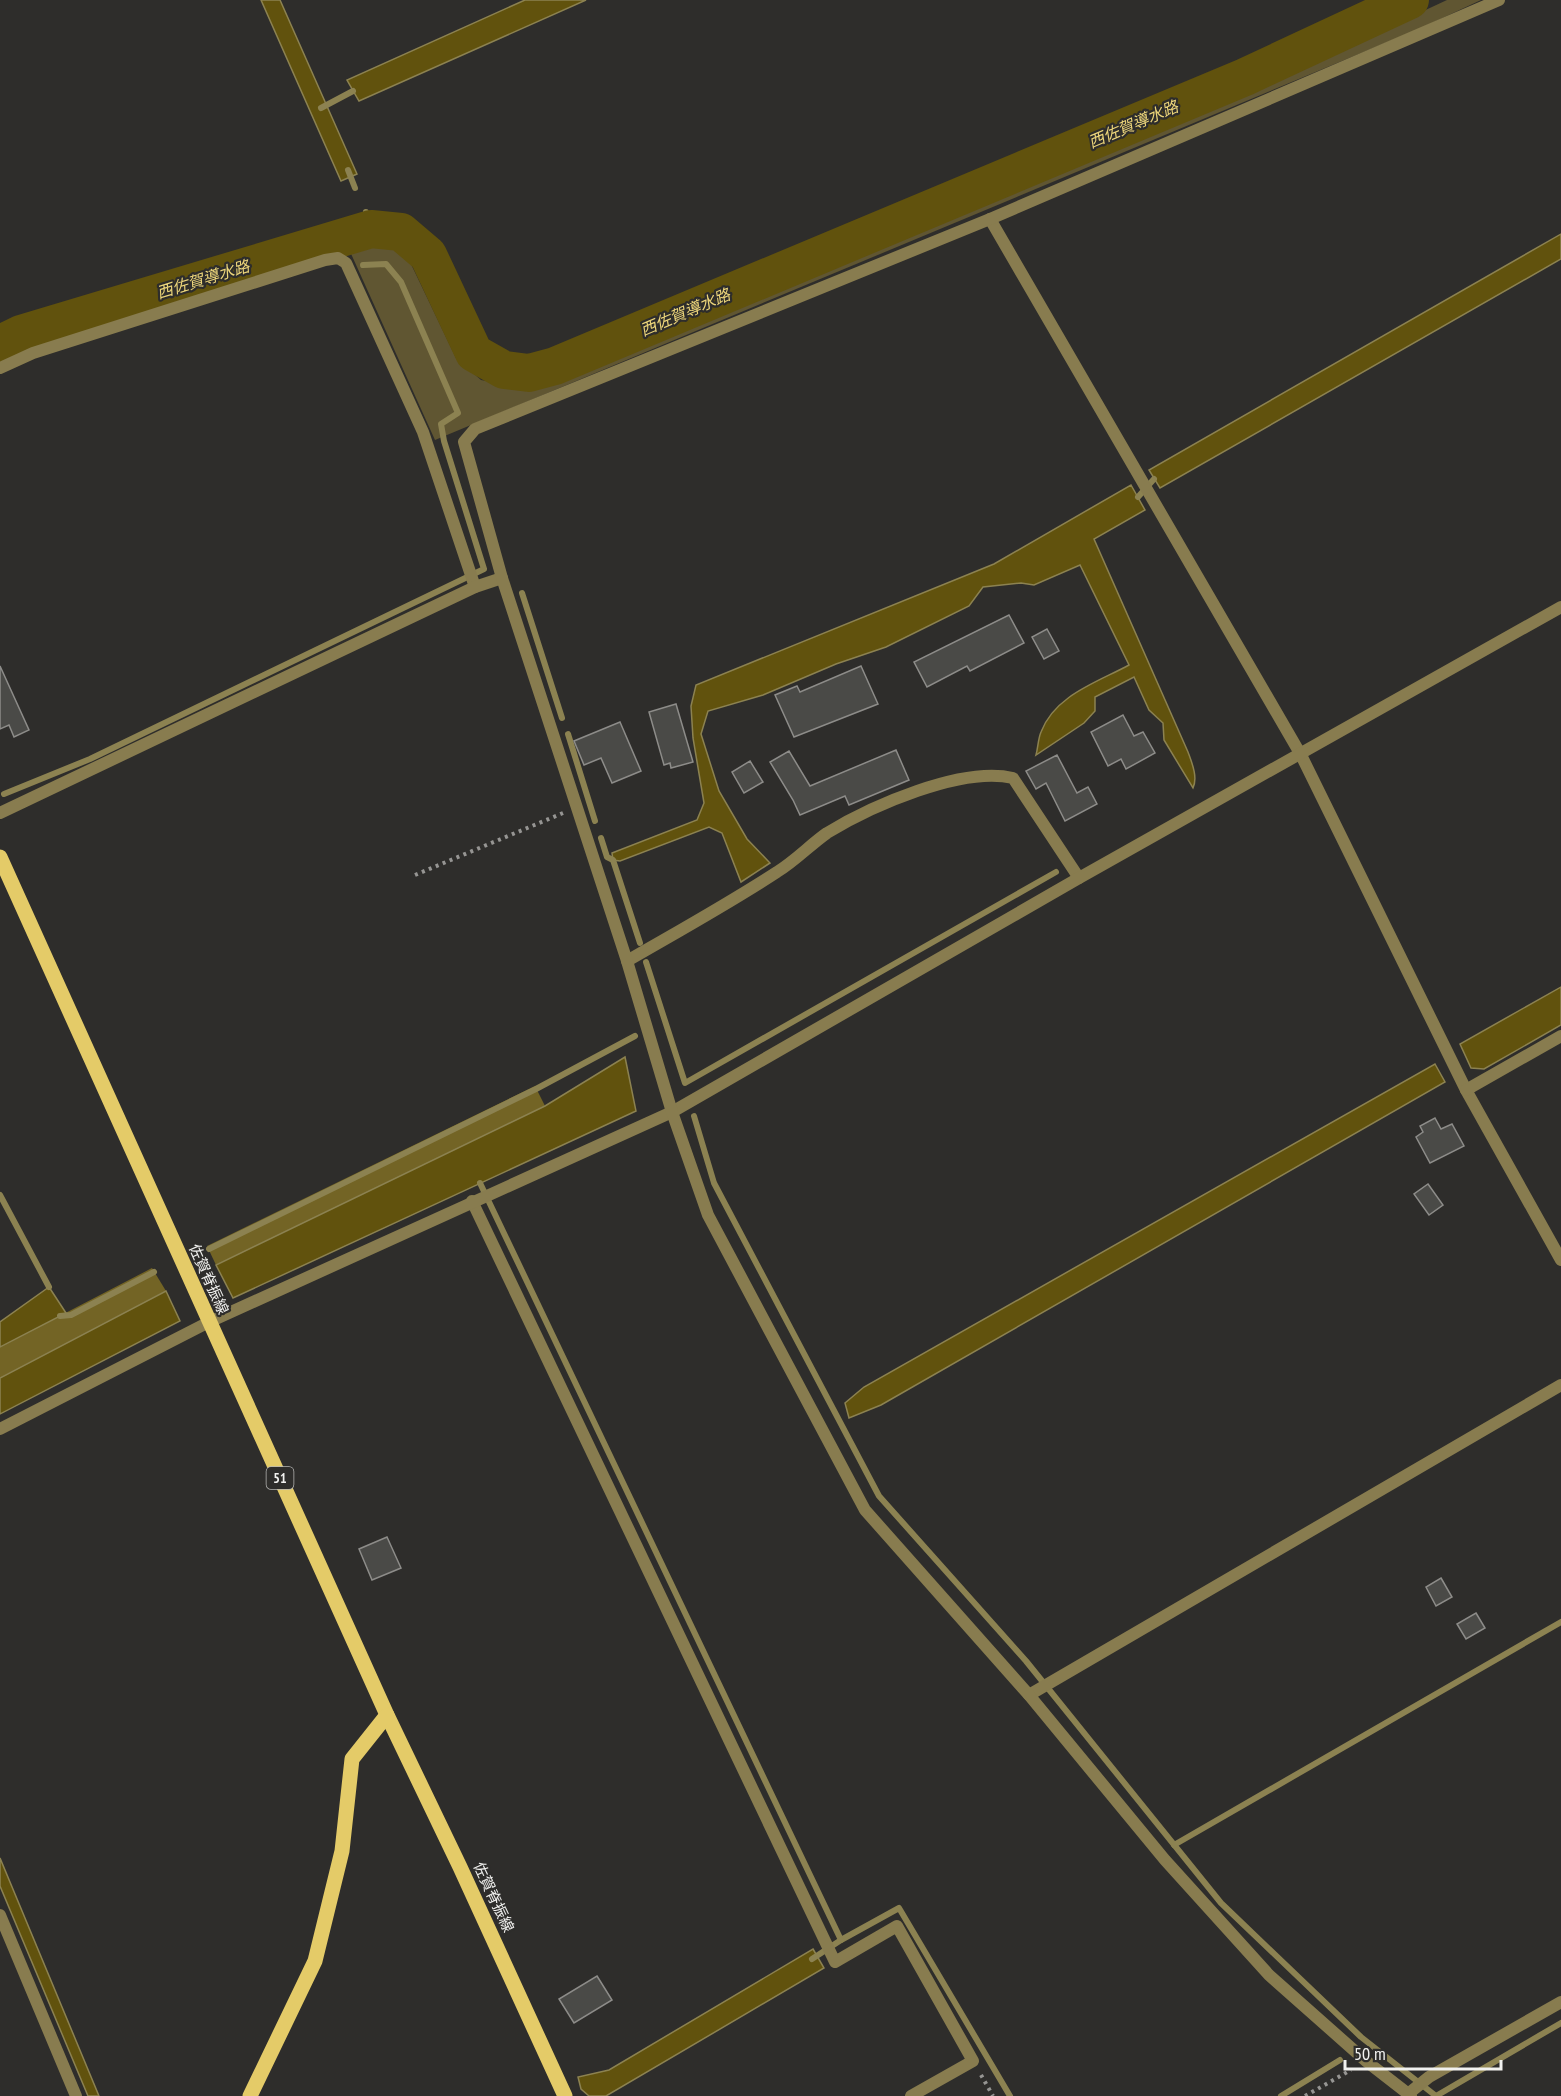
<svg xmlns="http://www.w3.org/2000/svg" width="1561" height="2096" viewBox="0 0 1561 2096" font-family="'PT Sans Narrow','Noto Sans JP',sans-serif">
<style>
.green{fill:#605632}
.forest{fill:#736425}
.water{fill:#61520d;stroke:#8c8251;stroke-width:1.5}
.lines{fill:none;stroke-linecap:round;stroke-linejoin:round}
.stream{stroke:#8c8251;stroke-width:6}
.river{stroke:#61520d;stroke-width:38}
.building{fill:#4a4a47;stroke:#8d8c89;stroke-width:1.5}
.path{stroke:#969593;stroke-width:4;stroke-dasharray:3 4.5;stroke-linecap:butt}
.street{stroke:#887c4f;stroke-width:12}
.primary{stroke:#e4cb68;stroke-width:15}
.labels{text-anchor:middle;dominant-baseline:central;stroke-width:4.5;stroke-linejoin:round;paint-order:stroke}
.shield{fill:#2e2d2b;stroke:#b6b6b4;stroke-width:1.5}
.shield-label{font-size:14px;font-weight:bold;fill:#f1f1ef}
.street-label{font-size:15px;fill:#f1f1ef;stroke:#2e2d2b}
.water-label{font-size:16px;font-style:italic;fill:#ecd57a;stroke:#2e2d2b}
</style>
<rect width="100%" height="100%" fill="#2e2d2b"/>
<polygon class="green" points="1447,0 1481,0 1421,28 435,440 348,247 381,240 410,262 456,358 481,380 526,389 1346,47"/>
<g class="forest">
<polygon points="535,1086 545,1106 216,1265 207,1246"/>
<polygon points="152,1268 166,1291 0,1378 0,1347"/>
</g>
<g class="water">
<polygon points="261,0 280,0 357,174 341,181"/>
<polygon points="525,0 586,0 359,101 347,80"/>
<polygon points="1561,234 1561,259 1160,488 1149,470"/>
<path d="M1131 485 1145 510 1094 539 1188 752C1192 763 1198 777 1193 788L1164 740 1163 723 1149 710 1134 677 1095 697V711L1084 723 1036 755C1038 748 1038 739 1041 732 1055 695 1098 682 1129 665L1080 565 1034 585 1021 583 983 587 969 606 886 647 836 664 763 695 708 711 701 734 719 791 747 839 770 863 741 882 722 833 709 827 620 861 613 860 612 853 697 820 704 803 693 738 691 706 696 685 994 564Z"/>
<polygon points="1561,987 1561,1025 1484,1069 1471,1068 1460,1044"/>
<polygon points="625,1057 636,1111 233,1298 216,1265 545,1106"/>
<polygon points="1435,1064 1445,1082 881,1405 849,1418 845,1403 864,1387"/>
<polygon points="49,1287 66,1313 0,1347 0,1322"/>
<polygon points="166,1291 180,1321 0,1414 0,1378"/>
<polygon points="0,1858 99,2096 88,2096 0,1886"/>
<polygon points="813,1949 824,1968 606,2096 589,2096 581,2089 578,2077 609,2070"/>
</g>
<g class="lines">
<g class="stream">
<polyline points="321,108 353,91"/>
<polyline points="348,170 355,188"/>
<polyline points="366,212 371,229"/>
<polyline points="1138,497 1154,479"/>
<polyline points="522,593 562,718"/>
<polyline points="568,734 595,821"/>
<polyline points="4,794 90,759 484,569 444,441 441,424 458,413 401,282 386,264 363,265"/>
<polyline points="601,838 607,857 613,860 640,943"/>
<polyline points="646,962 685,1083 1056,872"/>
<polyline points="694,1116 714,1183 879,1496 1026,1661 1221,1903 1361,2037 1436,2096"/>
<polyline points="480,1183 841,1940 899,1908 1010,2096"/>
<polyline points="0,1195 49,1287"/>
<polyline points="209,1249 536,1089 635,1036"/>
<polyline points="60,1316 71,1315 154,1272"/>
<polyline points="1174,1845 1561,1622"/>
<polyline points="812,1959 841,1940"/>
<polyline points="1281,2096 1340,2060"/>
<polyline points="1436,2096 1561,2023"/>
</g>
<polyline class="river" points="0,344 21,334 371,229 401,232 428,255 474,353 504,370 529,373 555,366 1245,77 1410,0"/>
</g>
<g class="building">
<polygon points="1009,615 1024,643 970,671 967,666 927,687 914,662"/>
<polygon points="1047,629 1059,651 1044,659 1032,637"/>
<polygon points="0,666 29,730 14,737 9,725 0,729"/>
<polygon points="861,666 878,704 794,737 775,695 797,686 800,692"/>
<polygon points="676,704 693,762 671,768 670,763 664,765 649,712"/>
<polygon points="1123,715 1134,736 1143,732 1155,753 1126,769 1121,759 1108,766 1091,732"/>
<polygon points="620,722 641,771 612,783 601,758 584,765 574,741"/>
<polygon points="896,750 909,780 849,805 845,796 800,815 793,800 770,762 789,751 810,786"/>
<polygon points="1057,755 1077,793 1088,787 1097,804 1065,821 1046,783 1036,789 1026,771"/>
<polygon points="750,761 763,782 744,793 732,772"/>
<polygon points="1435,1118 1441,1129 1452,1124 1464,1146 1430,1163 1416,1137 1423,1132 1420,1126"/>
<polygon points="1428,1184 1443,1205 1429,1215 1414,1194"/>
<polygon points="387,1537 401,1568 372,1580 359,1549"/>
<polygon points="1441,1578 1452,1597 1436,1606 1426,1587"/>
<polygon points="1476,1613 1485,1628 1466,1639 1457,1624"/>
<polygon points="597,1976 612,2000 574,2023 559,1999"/>
</g>
<g class="lines">
<g class="path">
<polyline points="415,875 563,813"/>
<polyline points="981,2075 993,2096"/>
<polyline points="1305,2096 1351,2070"/>
</g>
<g class="street">
<polyline points="990,219 1301,755 1466,1090 1561,1260"/>
<polyline points="0,368 33,353 325,260 338,258 346,263 423,432 475,587"/>
<polyline points="0,813 475,587 502,578"/>
<path d="M627 961C677 932 728 904 777 872 795 861 810 845 827 833 871 806 962 766 1013 778L1079 878"/>
<polyline points="1466,1090 1561,1036"/>
<polyline points="472,1201 835,1962 897,1926 973,2061 911,2096"/>
<polyline points="0,1429 209,1322 672,1112 1079,878 1561,607"/>
<polyline points="1029,1695 1561,1385"/>
<polyline points="0,1915 76,2096"/>
<polyline points="1408,2094 1429,2077 1561,2002"/>
<polyline points="1411,2096 1366,2061 1269,1975 1165,1860 1029,1695 865,1510 708,1215 672,1112 627,961 502,578 464,442 475,429 990,219 1499,0"/>
</g>
<g class="primary">
<polyline points="0,857 387,1715 460,1867 565,2096"/>
<polyline points="250,2096 315,1961 342,1851 352,1759 387,1715"/>
</g>
</g>
<g class="labels">
<rect class="shield" x="266.5" y="1467" width="27" height="22" rx="4.5"/>
<g class="shield-label">
<text x="280" y="1478">51</text>
</g>
<g class="street-label">
<text transform="translate(209 1279) rotate(66)">佐賀脊振線</text>
<text transform="translate(494 1897) rotate(65)">佐賀脊振線</text>
</g>
<g class="water-label">
<text transform="translate(1133 124) rotate(-23)">西佐賀導水路</text>
<text transform="translate(203 279) rotate(-17)">西佐賀導水路</text>
<text transform="translate(685 312) rotate(-23)">西佐賀導水路</text>
</g>
</g>
<path d="M1345 2060v9h156v-9" fill="none" stroke="#f1f1ef" stroke-width="3"/>
<text x="1354" y="2060" font-size="18" fill="#f1f1ef" stroke="#2e2d2b" stroke-width="4.5" paint-order="stroke">50 m</text>
</svg>
